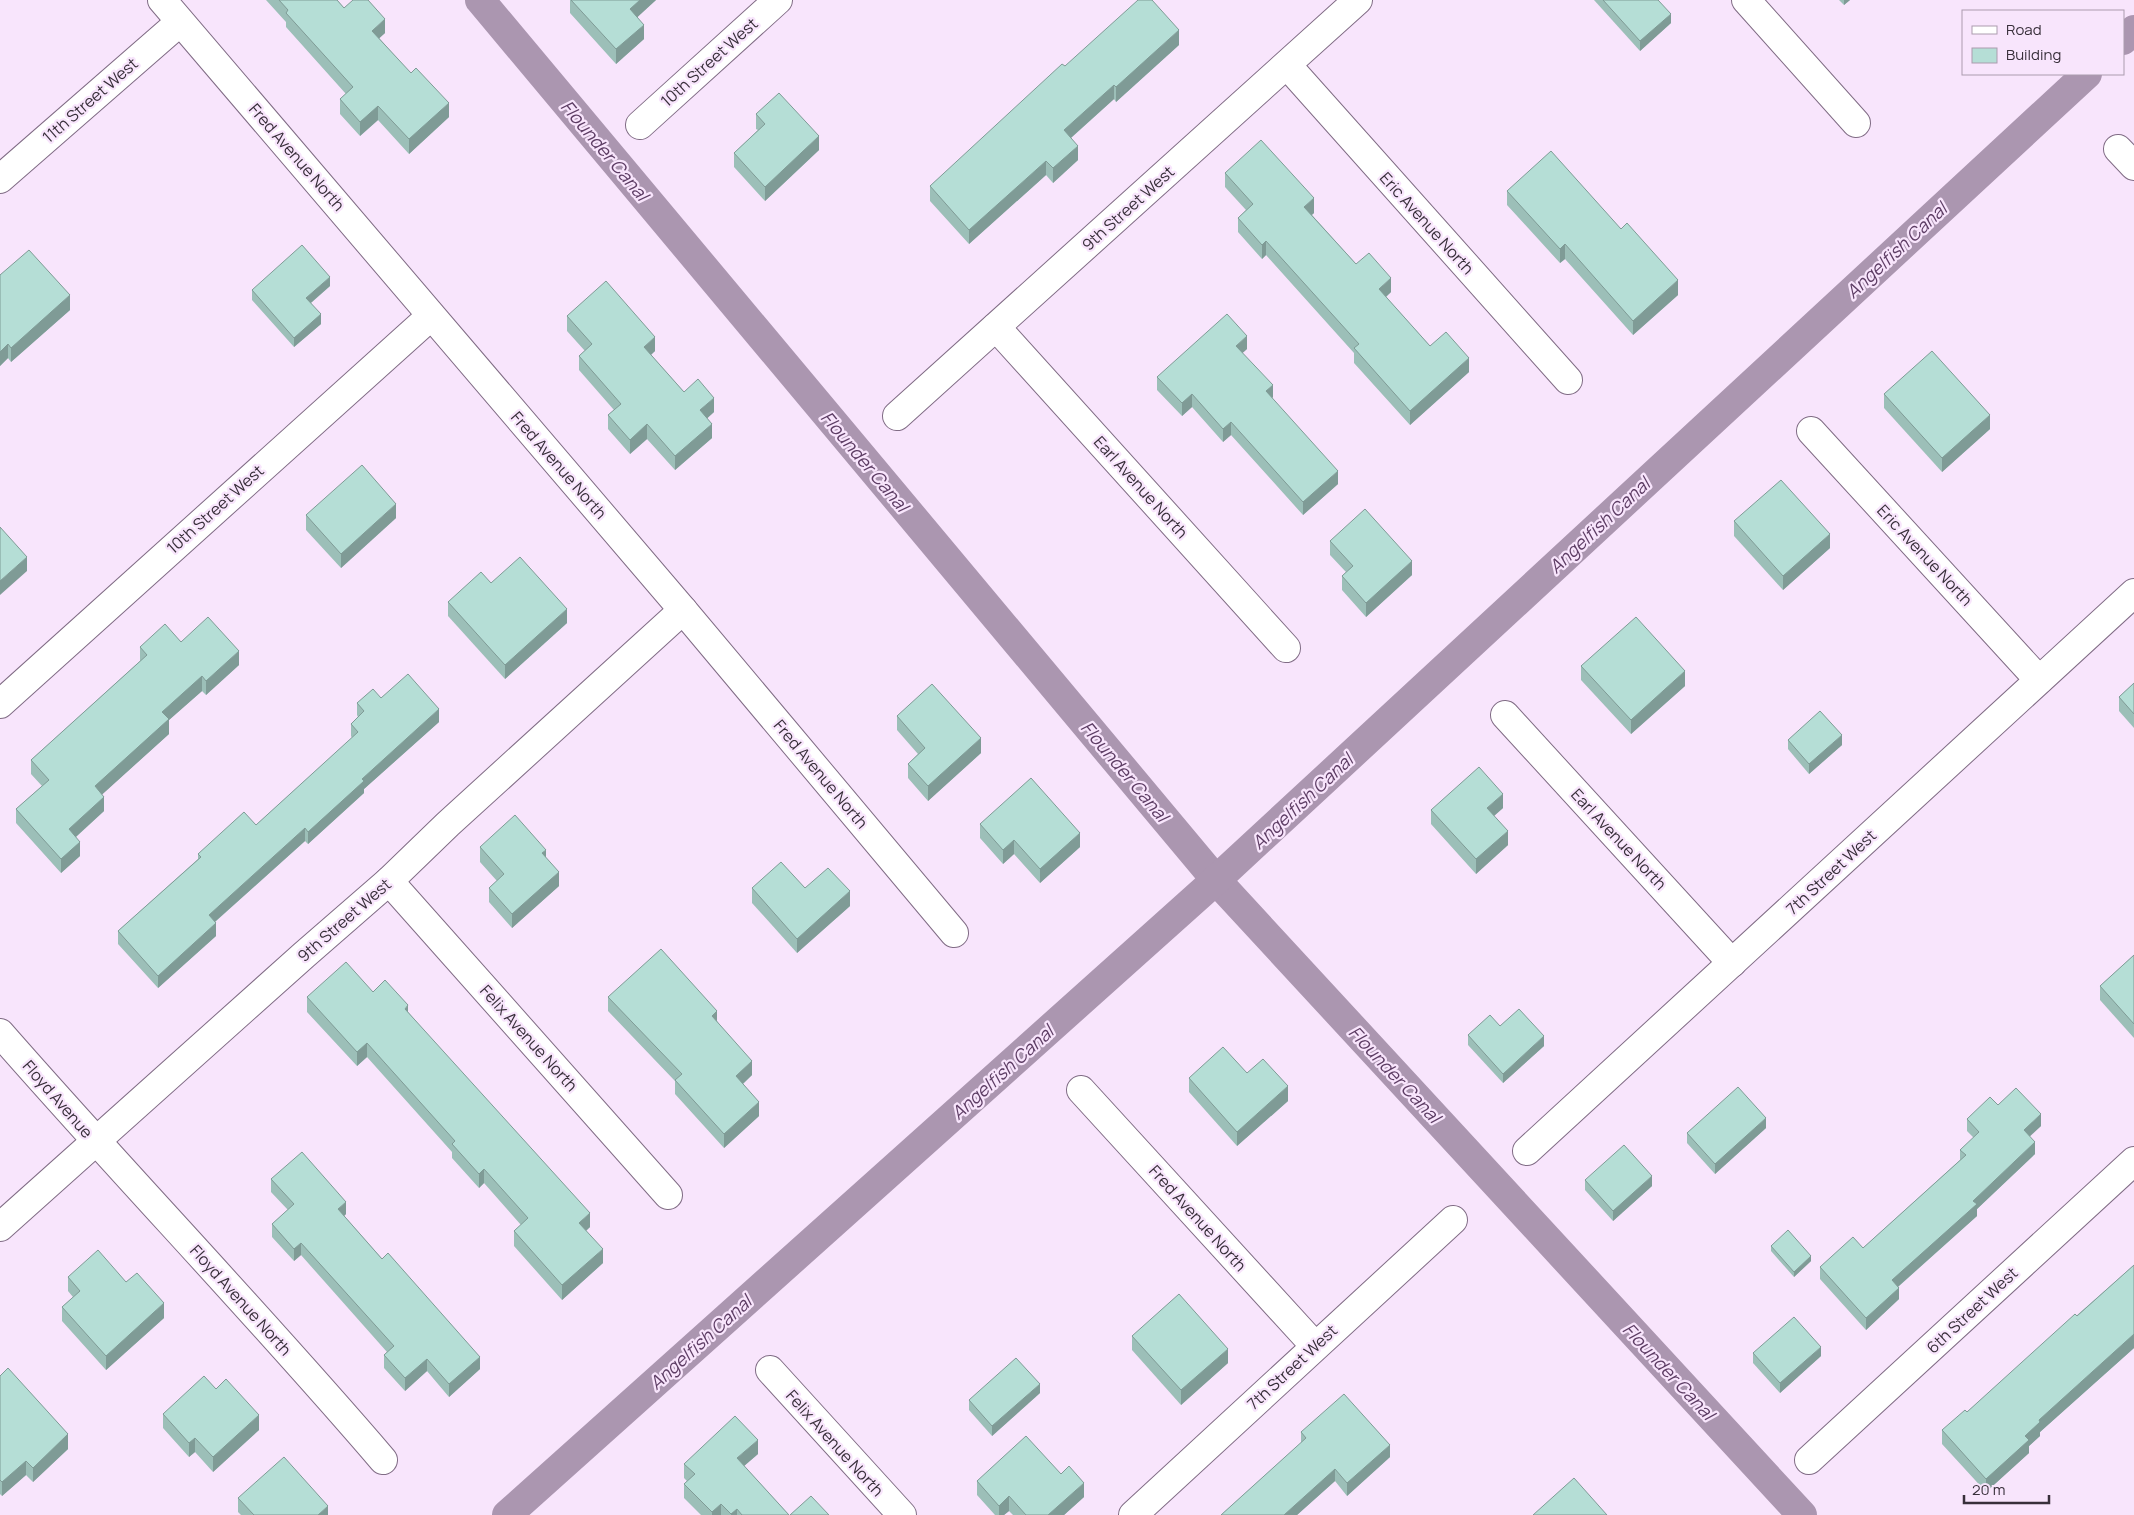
<svg xmlns="http://www.w3.org/2000/svg" width="2134" height="1515" viewBox="0 0 2134 1515" font-family="Manrope,sans-serif">
<style>
.lines{fill:none;stroke-linecap:round;stroke-linejoin:round}
.canal{stroke:#ab96b0;stroke-width:30}
.minor-casing{stroke:#806c85;stroke-width:30}
.minor{stroke:#fff;stroke-width:28}
.wall{fill:#9cbfb8}
.shaded-wall{fill:#7f9b96}
.building{fill:#b5ded6;stroke:#7f9b96}
.labels{text-anchor:middle;dominant-baseline:central;stroke-width:4.5;stroke-linejoin:round;paint-order:stroke}
.street-label{font-size:16px;fill:#382f3a;stroke:#f8e5fc}
.water-label{font-size:18px;font-style:italic;fill:#5d3d64;stroke:#f8e5fc}
</style>
<rect width="100%" height="100%" fill="#f8e5fc"/>
<g class="lines">
<g class="canal">
<polyline points="480,0 1216,880 1802,1515"/>
<polyline points="2123,40 2134,30"/>
<polyline points="507,1515 1216,880 2087,74"/>
</g>
<defs>
<g id="minor">
<polyline points="162,0 683,610 954,933"/>
<polyline points="1746,0 1856,123"/>
<polyline points="1287,65 1568,380"/>
<polyline points="640,125 778,0"/>
<polyline points="2118,149 2134,166"/>
<polyline points="0,179 180,22"/>
<polyline points="996,327 1286,648"/>
<polyline points="897,416 1358,0"/>
<polyline points="1811,431 2039,680"/>
<polyline points="0,704 431,316"/>
<polyline points="1505,715 1732,963"/>
<polyline points="389,881 668,1195"/>
<path d="M0 1033C126 1177 259 1315 383 1460"/>
<polyline points="1081,1090 1315,1346"/>
<polyline points="1527,1151 2134,593"/>
<polyline points="0,1227 304,955 389,881 448,824 683,610"/>
<polyline points="770,1370 902,1515"/>
<polyline points="1809,1460 2134,1161"/>
<polyline points="1133,1515 1453,1220"/>
</g>
</defs>
<use href="#minor" class="minor-casing"/>
<use href="#minor" class="minor"/>
</g>
<g class="wall">
<polygon points="266,0 337,0 344,8 385,33 379,38 449,117 409,154 378,120 360,136 340,114 340,99 346,94 286,27 286,22"/>
<polygon points="570,0 656,0 637,17 644,39 616,64 570,13"/>
<polygon points="1594,0 1658,0 1671,23 1640,51"/>
<polygon points="1839,0 1850,0 1844,5"/>
<polygon points="1179,45 1116,102 1114,99 1071,138 1078,160 1053,183 1046,175 969,244 930,201 930,186 1065,66"/>
<polygon points="756,114 819,150 765,201 734,167 734,153 758,130 756,129"/>
<polygon points="1225,173 1314,213 1312,215 1356,264 1391,292 1386,297 1430,346 1469,372 1410,425 1354,363 1354,353 1266,255 1262,259 1238,232 1238,218 1246,210 1225,187"/>
<polygon points="1507,191 1678,295 1633,335 1565,259 1560,263 1507,205"/>
<polygon points="0,275 70,310 11,362 8,358 0,366"/>
<polygon points="330,286 311,303 321,324 294,347 252,300 252,290"/>
<polygon points="567,316 655,351 651,355 684,392 714,412 707,418 712,438 675,470 647,439 630,454 608,429 608,415 614,410 579,370 579,356 585,351 567,331"/>
<polygon points="1247,349 1242,353 1273,397 1272,398 1338,484 1303,515 1231,435 1223,442 1192,407 1182,416 1157,390 1157,377"/>
<polygon points="1884,394 1990,429 1942,472 1884,408"/>
<polygon points="306,515 396,518 341,568 306,530"/>
<polygon points="1734,521 1830,548 1783,590 1734,536"/>
<polygon points="1330,541 1412,575 1366,617 1342,590 1342,576 1346,572 1330,555"/>
<polygon points="491,583 567,623 505,679 448,616 448,602"/>
<polygon points="181,642 239,665 206,695 202,691 169,720 169,734 102,794 104,811 76,837 80,856 61,873 16,823 16,809 42,786 31,774 31,760 140,661 140,647"/>
<polygon points="1581,666 1685,686 1631,734 1581,680"/>
<polygon points="2134,683 2134,728 2119,711 2119,697"/>
<polygon points="381,698 439,722 364,789 364,793 308,844 305,841 215,922 216,936 158,988 118,944 118,931 198,859 198,854 256,825 352,738 351,736 351,724 358,717 357,715 357,703"/>
<polygon points="897,716 981,753 928,801 908,778 908,764 918,754 897,730"/>
<polygon points="1788,740 1842,745 1809,774 1788,749"/>
<polygon points="1503,808 1494,816 1508,845 1476,874 1431,824 1431,810"/>
<polygon points="980,824 1080,847 1040,883 1014,854 1003,864 980,838"/>
<polygon points="480,847 546,858 559,886 512,928 489,902 489,888 497,881 480,862"/>
<polygon points="752,888 805,888 850,906 797,953 752,903"/>
<polygon points="2134,955 2134,1038 2100,1000 2100,986"/>
<polygon points="373,992 408,1012 590,1227 586,1231 603,1263 562,1300 514,1246 514,1231 521,1225 484,1183 479,1188 452,1158 452,1152 367,1057 357,1066 307,1012 307,997"/>
<polygon points="608,997 717,1021 752,1075 743,1084 759,1116 724,1148 675,1094 675,1081 608,1011"/>
<polygon points="1468,1035 1544,1046 1503,1083 1468,1045"/>
<polygon points="1247,1073 1288,1101 1237,1146 1189,1092 1189,1078"/>
<polygon points="1998,1105 2041,1126 2029,1136 2035,1154 1977,1209 1977,1216 1898,1287 1899,1299 1866,1330 1820,1279 1820,1267 1863,1248 1960,1160 1960,1150 1974,1138 1967,1131 1967,1119"/>
<polygon points="1766,1128 1715,1174 1687,1143 1687,1133"/>
<polygon points="271,1179 346,1214 344,1216 480,1369 449,1397 427,1371 405,1391 384,1368 384,1355 387,1352 301,1255 294,1261 272,1237 272,1224 288,1210 271,1192"/>
<polygon points="1585,1180 1652,1186 1613,1221 1585,1190"/>
<polygon points="1771,1246 1811,1261 1794,1277 1771,1251"/>
<polygon points="2134,1265 2134,1348 2040,1432 2040,1436 2029,1446 2029,1453 1986,1492 1942,1444 1942,1430 1967,1412"/>
<polygon points="68,1277 126,1282 164,1318 106,1370 62,1321 62,1307 73,1297 68,1291"/>
<polygon points="1132,1336 1228,1363 1181,1405 1132,1350"/>
<polygon points="1753,1353 1821,1356 1780,1393 1753,1363"/>
<polygon points="0,1376 68,1449 33,1482 26,1475 2,1496 0,1494"/>
<polygon points="216,1389 259,1430 213,1472 195,1452 189,1457 163,1428 163,1414"/>
<polygon points="1040,1393 992,1436 969,1410 969,1400"/>
<polygon points="1301,1432 1390,1457 1347,1496 1335,1481 1297,1515 1221,1515 1301,1443"/>
<polygon points="758,1454 744,1466 789,1515 701,1515 684,1498 684,1484 687,1481 684,1478 684,1464"/>
<polygon points="1061,1474 1084,1497 1064,1515 1013,1515 1009,1511 1004,1515 995,1515 977,1495 977,1481"/>
<polygon points="238,1498 328,1515 241,1515 238,1512"/>
</g>
<g class="shaded-wall">
<polygon points="640,0 656,0 630,24 630,9"/>
<polygon points="1844,0 1850,0 1844,5"/>
<polygon points="1671,14 1671,23 1640,51 1640,41"/>
<polygon points="385,19 385,33 372,45 372,31"/>
<polygon points="644,25 644,39 616,64 616,49"/>
<polygon points="1179,30 1179,45 1116,102 1116,87"/>
<polygon points="1114,85 1114,99 1064,144 1064,130"/>
<polygon points="449,103 449,117 409,154 409,139"/>
<polygon points="378,106 378,120 360,136 360,122"/>
<polygon points="819,136 819,150 765,201 765,187"/>
<polygon points="1078,146 1078,160 1053,183 1053,168"/>
<polygon points="1046,161 1046,175 969,244 969,230"/>
<polygon points="1314,198 1314,213 1304,221 1304,207"/>
<polygon points="1266,241 1266,255 1262,259 1262,245"/>
<polygon points="1565,244 1565,259 1560,263 1560,249"/>
<polygon points="330,277 330,286 306,307 306,298"/>
<polygon points="1391,278 1391,292 1379,303 1379,289"/>
<polygon points="1678,280 1678,295 1633,335 1633,321"/>
<polygon points="70,295 70,310 11,362 11,348"/>
<polygon points="321,314 321,324 294,347 294,338"/>
<polygon points="1247,336 1247,349 1236,359 1236,346"/>
<polygon points="655,337 655,351 644,361 644,347"/>
<polygon points="8,344 8,358 0,366 0,352"/>
<polygon points="1469,358 1469,372 1410,425 1410,411"/>
<polygon points="1273,385 1273,397 1266,404 1266,391"/>
<polygon points="1192,394 1192,407 1182,416 1182,403"/>
<polygon points="714,398 714,412 700,425 700,410"/>
<polygon points="1990,415 1990,429 1942,472 1942,458"/>
<polygon points="1231,422 1231,435 1223,442 1223,429"/>
<polygon points="647,424 647,439 630,454 630,440"/>
<polygon points="712,424 712,438 675,470 675,456"/>
<polygon points="1338,471 1338,484 1303,515 1303,502"/>
<polygon points="396,504 396,518 341,568 341,554"/>
<polygon points="1830,534 1830,548 1783,590 1783,576"/>
<polygon points="27,557 27,571 0,595 0,581"/>
<polygon points="1412,561 1412,575 1366,617 1366,603"/>
<polygon points="567,609 567,623 505,679 505,665"/>
<polygon points="239,651 239,665 206,695 206,681"/>
<polygon points="1685,671 1685,686 1631,734 1631,720"/>
<polygon points="202,676 202,691 169,720 169,734 95,801 95,786 162,712"/>
<polygon points="439,709 439,722 364,789 364,793 308,844 308,832 362,779"/>
<polygon points="1842,735 1842,745 1809,774 1809,764"/>
<polygon points="981,738 981,753 928,801 928,786"/>
<polygon points="1503,794 1503,808 1487,822 1487,808"/>
<polygon points="104,797 104,811 69,843 69,829"/>
<polygon points="305,828 305,841 209,927 209,915"/>
<polygon points="1508,831 1508,845 1476,874 1476,859"/>
<polygon points="1080,833 1080,847 1040,883 1040,869"/>
<polygon points="1014,840 1014,854 1003,864 1003,850"/>
<polygon points="80,842 80,856 61,873 61,859"/>
<polygon points="546,850 546,864 542,853"/>
<polygon points="559,872 559,886 512,928 512,914"/>
<polygon points="850,891 850,906 797,953 797,939"/>
<polygon points="216,923 216,936 158,988 158,976"/>
<polygon points="408,1005 408,1020 405,1009"/>
<polygon points="717,1011 717,1026 712,1016"/>
<polygon points="1544,1036 1544,1046 1503,1083 1503,1074"/>
<polygon points="367,1043 367,1057 357,1066 357,1052"/>
<polygon points="752,1061 752,1075 736,1090 736,1076"/>
<polygon points="1288,1086 1288,1101 1237,1146 1237,1132"/>
<polygon points="759,1102 759,1116 724,1148 724,1134"/>
<polygon points="2041,1114 2041,1126 2024,1142 2024,1130"/>
<polygon points="1766,1118 1766,1128 1715,1174 1715,1164"/>
<polygon points="2035,1142 2035,1154 1977,1209 1977,1216 1892,1292 1892,1280 1973,1201"/>
<polygon points="484,1169 484,1183 479,1188 479,1174"/>
<polygon points="1652,1176 1652,1186 1613,1221 1613,1211"/>
<polygon points="346,1202 346,1214 338,1222 338,1209"/>
<polygon points="590,1213 590,1227 579,1237 579,1223"/>
<polygon points="301,1243 301,1255 294,1261 294,1249"/>
<polygon points="603,1249 603,1263 562,1300 562,1285"/>
<polygon points="1811,1256 1811,1261 1794,1277 1794,1272"/>
<polygon points="1899,1288 1899,1299 1866,1330 1866,1318"/>
<polygon points="164,1303 164,1318 106,1370 106,1356"/>
<polygon points="2134,1334 2134,1348 2040,1432 2040,1436 2029,1446 2029,1453 1986,1492 1986,1479 2039,1420"/>
<polygon points="1821,1347 1821,1356 1780,1393 1780,1383"/>
<polygon points="1228,1349 1228,1363 1181,1405 1181,1390"/>
<polygon points="480,1357 480,1369 449,1397 449,1384"/>
<polygon points="427,1359 427,1371 405,1391 405,1378"/>
<polygon points="1040,1384 1040,1393 992,1436 992,1426"/>
<polygon points="259,1415 259,1430 213,1472 213,1457"/>
<polygon points="68,1434 68,1449 33,1482 33,1468"/>
<polygon points="195,1438 195,1452 189,1457 189,1443"/>
<polygon points="758,1440 758,1454 737,1472 737,1458"/>
<polygon points="1390,1445 1390,1457 1347,1496 1347,1483"/>
<polygon points="26,1461 26,1475 2,1496 2,1482"/>
<polygon points="1335,1469 1335,1481 1297,1515 1284,1515"/>
<polygon points="1084,1483 1084,1497 1064,1515 1048,1515"/>
<polygon points="1009,1496 1009,1511 1004,1515 999,1515 999,1506"/>
<polygon points="721,1504 721,1515 712,1515 712,1512"/>
<polygon points="328,1506 328,1515 318,1515"/>
<polygon points="737,1509 737,1515 731,1515 731,1514"/>
</g>
<g class="building">
<polygon points="279,0 337,0 344,8 353,0 368,0 385,19 372,31 411,73 416,68 449,103 409,139 378,106 360,122 340,99 353,87 286,13 288,10"/>
<polygon points="571,0 640,0 630,9 644,25 616,49"/>
<polygon points="1138,0 1152,0 1179,30 1116,87 1114,85 1064,130 1078,146 1053,168 1046,161 969,230 930,186 1062,64 1065,66"/>
<polygon points="1603,0 1658,0 1671,14 1640,41"/>
<polygon points="779,93 819,136 765,187 734,153 765,124 756,114"/>
<polygon points="1261,140 1314,198 1304,207 1356,264 1369,253 1391,278 1379,289 1430,346 1446,332 1469,358 1410,411 1354,348 1359,344 1266,241 1262,245 1238,218 1253,204 1225,173"/>
<polygon points="1551,151 1621,229 1627,223 1678,280 1633,321 1565,244 1560,249 1507,191"/>
<polygon points="302,245 330,277 306,298 321,314 294,338 252,290"/>
<polygon points="29,250 70,295 11,348 8,344 0,352 0,275"/>
<polygon points="606,281 655,337 644,347 684,392 698,379 714,398 700,410 712,424 675,456 647,424 630,440 608,415 621,404 579,356 592,344 567,316"/>
<polygon points="1227,314 1247,336 1236,346 1273,385 1266,391 1338,471 1303,502 1231,422 1223,429 1192,394 1182,403 1157,377"/>
<polygon points="1932,351 1990,415 1942,458 1884,394"/>
<polygon points="362,465 396,504 341,554 306,515"/>
<polygon points="1781,480 1830,534 1783,576 1734,521"/>
<polygon points="1365,509 1412,561 1366,603 1342,576 1353,566 1330,541"/>
<polygon points="0,527 27,557 0,581"/>
<polygon points="520,557 567,609 505,665 448,602 481,572 491,583"/>
<polygon points="208,617 239,651 206,681 202,676 162,712 169,719 95,786 104,797 69,829 80,842 61,859 16,809 49,780 31,760 147,655 140,647 165,624 181,642"/>
<polygon points="1636,617 1685,671 1631,720 1581,666"/>
<polygon points="408,674 439,709 362,779 364,781 308,832 305,828 209,915 216,923 158,976 118,931 201,857 198,854 244,812 256,825 358,732 351,724 364,711 357,703 373,689 381,698"/>
<polygon points="2134,683 2134,714 2119,697"/>
<polygon points="932,684 981,738 928,786 908,764 925,748 897,716"/>
<polygon points="1820,711 1842,735 1809,764 1788,740"/>
<polygon points="1479,767 1503,794 1487,808 1508,831 1476,859 1431,810"/>
<polygon points="1031,778 1080,833 1040,869 1014,840 1003,850 980,824"/>
<polygon points="515,815 546,850 542,853 559,872 512,914 489,888 504,874 480,847"/>
<polygon points="781,862 805,888 828,868 850,891 797,939 752,888"/>
<polygon points="661,949 717,1011 712,1016 752,1061 736,1076 759,1102 724,1134 675,1080 682,1074 608,997"/>
<polygon points="2134,955 2134,1024 2100,986"/>
<polygon points="346,962 373,992 385,980 408,1005 405,1009 590,1213 579,1223 603,1249 562,1285 514,1231 528,1218 484,1169 479,1174 452,1144 455,1141 367,1043 357,1052 307,997"/>
<polygon points="1519,1009 1544,1036 1503,1074 1468,1035 1490,1015 1500,1026"/>
<polygon points="1223,1047 1247,1073 1263,1059 1288,1086 1237,1132 1189,1078"/>
<polygon points="1738,1087 1766,1118 1715,1164 1687,1133"/>
<polygon points="2016,1088 2041,1114 2024,1130 2035,1142 1973,1201 1977,1204 1892,1280 1899,1288 1866,1318 1820,1267 1853,1237 1863,1248 1966,1155 1960,1150 1979,1132 1967,1119 1990,1097 1998,1105"/>
<polygon points="1624,1145 1652,1176 1613,1211 1585,1180"/>
<polygon points="302,1152 346,1202 338,1209 382,1259 388,1253 480,1357 449,1384 427,1359 405,1378 384,1355 394,1346 301,1243 294,1249 272,1224 294,1204 271,1179"/>
<polygon points="1788,1230 1811,1256 1794,1272 1771,1246"/>
<polygon points="98,1250 126,1282 137,1273 164,1303 106,1356 62,1307 80,1291 68,1277"/>
<polygon points="2134,1265 2134,1334 2039,1420 2040,1422 2025,1436 2029,1440 1986,1479 1942,1430 1965,1410 1967,1412 2075,1314 2077,1316"/>
<polygon points="1179,1294 1228,1349 1181,1390 1132,1336"/>
<polygon points="1794,1317 1821,1347 1780,1383 1753,1353"/>
<polygon points="1016,1358 1040,1384 992,1426 969,1400"/>
<polygon points="8,1368 68,1434 33,1468 26,1461 2,1482 0,1480 0,1376"/>
<polygon points="204,1376 216,1389 226,1379 259,1415 213,1457 195,1438 189,1443 163,1414"/>
<polygon points="1344,1394 1390,1445 1347,1483 1335,1469 1284,1515 1221,1515 1306,1438 1301,1432"/>
<polygon points="735,1416 758,1440 737,1458 789,1515 742,1515 737,1509 731,1514 721,1504 712,1512 684,1484 695,1474 684,1464"/>
<polygon points="1026,1436 1061,1474 1069,1466 1084,1483 1048,1515 1026,1515 1009,1496 999,1506 977,1481"/>
<polygon points="284,1457 328,1506 318,1515 254,1515 238,1498"/>
<polygon points="1574,1478 1607,1515 1533,1515"/>
<polygon points="811,1496 829,1515 790,1515"/>
</g>
<g class="labels">
<g class="street-label">
<text transform="translate(709 62) rotate(-42)">10th Street West</text>
<text transform="translate(90 100) rotate(-41)">11th Street West</text>
<text transform="translate(297 157) rotate(49)">Fred Avenue North</text>
<text transform="translate(1128 208) rotate(-42)">9th Street West</text>
<text transform="translate(1427 223) rotate(48)">Eric Avenue North</text>
<text transform="translate(559 465) rotate(49)">Fred Avenue North</text>
<text transform="translate(1141 487) rotate(48)">Earl Avenue North</text>
<text transform="translate(215 509) rotate(-42)">10th Street West</text>
<text transform="translate(1925 555) rotate(47)">Eric Avenue North</text>
<text transform="translate(821 774) rotate(50)">Fred Avenue North</text>
<text transform="translate(1619 839) rotate(47)">Earl Avenue North</text>
<text transform="translate(1831 872) rotate(-43)">7th Street West</text>
<text transform="translate(344 920) rotate(-41)">9th Street West</text>
<text transform="translate(529 1038) rotate(48)">Felix Avenue North</text>
<text transform="translate(58 1099) rotate(49)">Floyd Avenue</text>
<text transform="translate(1198 1218) rotate(48)">Fred Avenue North</text>
<text transform="translate(241 1300) rotate(48)">Floyd Avenue North</text>
<text transform="translate(1972 1310) rotate(-43)">6th Street West</text>
<text transform="translate(1292 1367) rotate(-43)">7th Street West</text>
<text transform="translate(835 1443) rotate(48)">Felix Avenue North</text>
</g>
<g class="water-label">
<text transform="translate(605 150) rotate(50)">Flounder Canal</text>
<text transform="translate(1896 250) rotate(-43)">Angelfish Canal</text>
<text transform="translate(865 461) rotate(50)">Flounder Canal</text>
<text transform="translate(1599 525) rotate(-43)">Angelfish Canal</text>
<text transform="translate(1125 771) rotate(50)">Flounder Canal</text>
<text transform="translate(1302 801) rotate(-43)">Angelfish Canal</text>
<text transform="translate(1002 1072) rotate(-42)">Angelfish Canal</text>
<text transform="translate(1395 1074) rotate(47)">Flounder Canal</text>
<text transform="translate(700 1342) rotate(-42)">Angelfish Canal</text>
<text transform="translate(1669 1371) rotate(47)">Flounder Canal</text>
</g>
</g>
<rect x="1962" y="10" width="162" height="65" fill="#f8e5fc" stroke="#ab9cae"/>
<rect x="1972" y="26" width="25" height="8" fill="#ffffff" stroke="#ab9cae"/>
<text x="2006" y="35" font-size="15" fill="#382f3a">Road</text>
<rect x="1972" y="48" width="25" height="15" fill="#b5ded6" stroke="#ab9cae"/>
<text x="2006" y="60" font-size="15" fill="#382f3a">Building</text>
<path d="M1964 1495v8h85v-8" fill="none" stroke="#382f3a" stroke-width="2.5"/>
<text x="1972" y="1495" font-size="15" fill="#382f3a" stroke="#f8e5fc" stroke-width="4" paint-order="stroke">20 m</text>
</svg>
